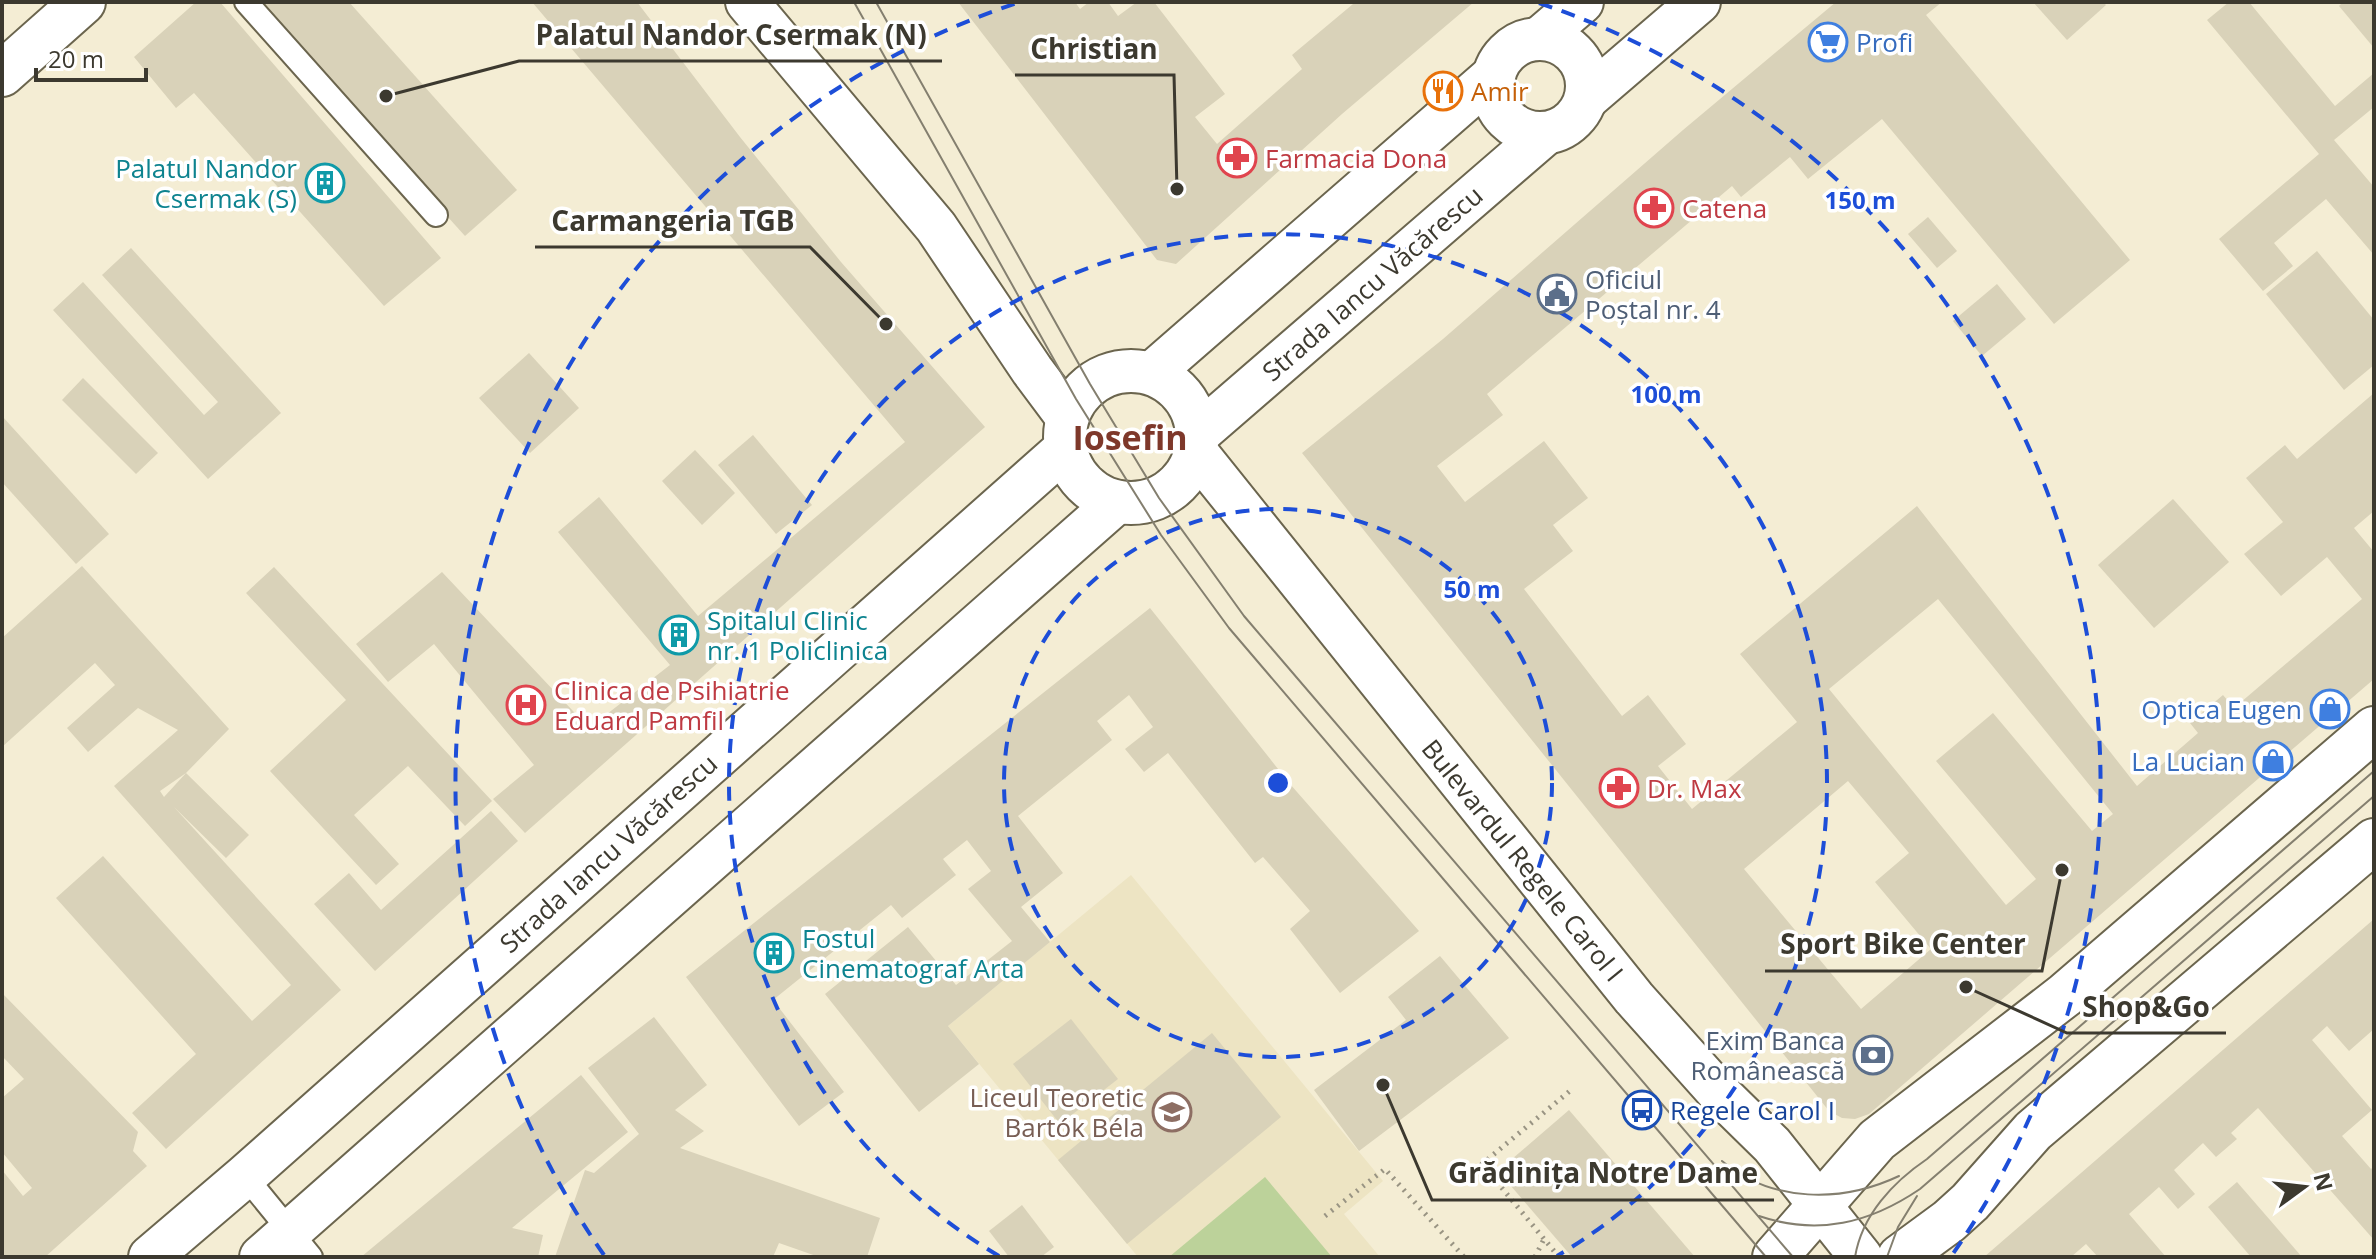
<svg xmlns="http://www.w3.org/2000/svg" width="2376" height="1259" viewBox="0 0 2376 1259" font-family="'Open Sans',sans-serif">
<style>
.built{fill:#ede4c3}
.green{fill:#bcd29a}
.building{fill:#d9d2b9;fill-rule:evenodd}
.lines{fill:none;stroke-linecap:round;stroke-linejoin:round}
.service-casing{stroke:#6b654e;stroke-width:26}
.minor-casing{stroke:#6b654e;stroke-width:46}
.secondary-casing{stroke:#6b654e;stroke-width:48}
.primary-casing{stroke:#6b654e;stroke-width:48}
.path{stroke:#999483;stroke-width:5;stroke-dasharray:2 6;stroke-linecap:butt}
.service{stroke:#fff;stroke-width:22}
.minor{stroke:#fff;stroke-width:42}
.secondary{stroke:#fff;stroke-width:44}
.primary{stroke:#fff;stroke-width:44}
.tram{stroke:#847f6f;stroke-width:2}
.ring{fill:none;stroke:#1d4ed8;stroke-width:4;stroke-dasharray:14 10}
.labels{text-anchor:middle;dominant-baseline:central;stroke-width:7;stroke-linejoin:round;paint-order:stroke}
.shop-label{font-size:26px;fill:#366cbe;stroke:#fff;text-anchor:end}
.food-label{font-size:26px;fill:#c56008;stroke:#fff;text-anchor:start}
.health-label{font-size:26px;fill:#be3a42;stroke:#fff;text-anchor:start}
.culture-label{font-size:26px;fill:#0d838f;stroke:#fff;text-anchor:start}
.service-label{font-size:26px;fill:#4e5e75;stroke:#fff;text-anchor:start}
.street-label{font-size:26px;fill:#3c392f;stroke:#fff}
.education-label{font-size:26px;fill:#785e54;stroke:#fff;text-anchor:end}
.transit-label{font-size:26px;fill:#164399;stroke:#fff;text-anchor:start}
.district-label{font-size:34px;font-weight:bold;fill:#7e382a;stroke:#fff}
.centre{fill:#1d4ed8;stroke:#fff;stroke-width:4}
.ring-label{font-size:24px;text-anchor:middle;font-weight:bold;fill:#1d4ed8;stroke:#fff;stroke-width:7;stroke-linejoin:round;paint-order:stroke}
.leader{fill:none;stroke:#3c392f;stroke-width:3}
.callout-dot{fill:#3c392f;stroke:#fff;stroke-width:3}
.callout-label{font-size:28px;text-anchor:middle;font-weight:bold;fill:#3c392f;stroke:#fff;stroke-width:7;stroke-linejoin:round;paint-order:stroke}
</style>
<rect width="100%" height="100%" fill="#f4edd4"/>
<polygon class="built" points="1131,875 1383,1181 1344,1214 1380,1257 1138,1257 948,1026"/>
<polygon class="green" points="1265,1177 1332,1257 1169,1257"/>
<g class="building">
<polygon points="196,2 220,2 441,258 384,306 194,93 176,108 134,57"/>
<polygon points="254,2 349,2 517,190 465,236"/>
<polygon points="532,2 637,2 740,137 841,262 985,427 525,833 493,799 534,765 434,644 388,682 356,644 442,572 589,728 670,665 558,532 599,497 698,616 905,442"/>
<polygon points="958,2 1075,2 1080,9 1089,2 1108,2 1118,16 1137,2 1154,2 1225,94 1195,117 1217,144 1302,69 1292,55 1353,4 1351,2 1474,2 1342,114 1176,264 1157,260"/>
<path d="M1836 2H1942L1926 15 2130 260 2054 324 1882 119 1808 179 1790 157 1741 197 1732 186 1487 394 1503 415 1437 466 1465 502 1544 441 1588 498 1553 525 1573 551 1524 589 1622 716 1648 695 1686 744 1658 766 1692 809 1797 722 1740 654 1917 506 2137 786 2198 733 2190 723 2223 695 2234 708 2362 599 2327 557 2281 596 2244 554 2283 522 2246 478 2285 445 2297 459 2374 393V511L2354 528 2374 552V679L1869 1114 1855 1119 1842 1118 1829 1111 1302 453 1443 339 1683 130ZM1938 599 2113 814 2092 831 1993 713 1936 761 2036 879 2006 905 1829 689ZM1848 781 1909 853 1875 882 1931 949 1861 1009 1744 869Z"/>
<polygon points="2033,2 2103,2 2106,5 2067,40"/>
<polygon points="2229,2 2249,2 2335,106 2374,73 2374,107 2334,140 2374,187 2374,255 2326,199 2274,243 2293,266 2263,291 2219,239 2319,154 2207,20"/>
<polygon points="2343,2 2374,2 2374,48 2339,6"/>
<polygon points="1928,217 1957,251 1937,268 1908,234"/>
<polygon points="131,248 281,413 208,479 53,310 83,282 204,415 218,402 102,275"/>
<polygon points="2317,251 2374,320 2374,365 2344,390 2266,294"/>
<polygon points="1997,284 2026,319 1982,356 1953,321"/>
<polygon points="529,353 579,408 530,453 479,398"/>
<polygon points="83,378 158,453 136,474 62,400"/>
<polygon points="2,416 109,534 76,564 2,482"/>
<polygon points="753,435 812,505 776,534 718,465"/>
<polygon points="695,450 735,493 702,525 662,481"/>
<polygon points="2173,499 2229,562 2154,628 2098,565"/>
<polygon points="82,566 229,729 186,773 160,791 164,797 186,773 249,835 226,858 174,807 341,990 166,1149 132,1113 196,1054 56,898 103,856 252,1021 291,985 114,786 178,730 138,708 88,752 67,728 115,685 95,663 2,747 2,638"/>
<polygon points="274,567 492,801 465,826 408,766 354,815 399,864 376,885 270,771 346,700 246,593"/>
<polygon points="1150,608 1290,784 1419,931 1340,993 1290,929 1310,911 1263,857 1255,863 1168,753 1144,772 1125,749 1153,727 1129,695 1097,721 1112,740 1018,816 1063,873 1021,907 1050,942 948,1026 979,1064 919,1112 825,994 908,927 956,985 1012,941 968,889 991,871 967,840 943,859 956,875 902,918 891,905 773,1000 844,1092 799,1126 686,977"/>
<polygon points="491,811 518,841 375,971 314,904 349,873 381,910"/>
<polygon points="2374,919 2374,1029 2349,1051 2327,1026 2312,1040 2372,1110 2342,1136 2371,1169 2374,1166 2374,1240 2258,1108 2231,1133 2237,1139 2216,1157 2203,1143 2174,1170 2195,1194 2178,1209 2159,1187 2129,1214 2166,1257 2098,1257 2086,1244 2071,1257 1984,1257"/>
<polygon points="1440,956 1509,1038 1359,1151 1314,1090 1406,1020 1388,997"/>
<polygon points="2,993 138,1132 133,1151 147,1166 45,1257 2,1257 2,1170 23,1196 32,1188 2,1152 2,1098 24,1079 2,1056"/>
<polygon points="654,1017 707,1085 675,1110 704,1131 680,1148 880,1218 867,1257 819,1257 779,1243 773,1257 555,1257 585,1170 594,1173 639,1134 588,1068"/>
<polygon points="1071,1019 1118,1079 1060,1124 1013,1064"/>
<polygon points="1212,1033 1281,1117 1127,1244 1058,1160"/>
<polygon points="581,1075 628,1132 512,1228 543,1235 538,1257 361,1257"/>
<polygon points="1569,1110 1695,1257 1572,1257 1498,1171"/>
<polygon points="2237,1182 2302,1257 2251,1257 2208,1207"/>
<polygon points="1022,1205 1054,1247 1041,1257 1009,1257 989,1231"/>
</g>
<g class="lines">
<defs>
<g id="service">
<polyline points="246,2 436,215"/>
<polyline points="245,1176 311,1257"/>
</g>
<g id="minor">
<polyline points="747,2 936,227 1032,370 1067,417"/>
<polyline points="1540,38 1582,2"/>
<circle cx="1540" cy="86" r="47"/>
<polyline points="1586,99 1699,2"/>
<circle cx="1131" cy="437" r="66"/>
<polyline points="1152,373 1494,75"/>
<polyline points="1198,434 1546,133"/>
<polyline points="1196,452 1634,998 1718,1092 1772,1145 1861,1257"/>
<polyline points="150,1257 245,1176 1066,448"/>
<polyline points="261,1257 1117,502"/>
</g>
<g id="secondary">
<polyline points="1775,1257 1877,1140 2065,995 2374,729"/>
<polyline points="1900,1257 1949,1221 1970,1202 2033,1131 2374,841"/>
</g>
<polyline id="primary" points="2,74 83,2"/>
</defs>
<use href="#service" class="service-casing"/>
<use href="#minor" class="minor-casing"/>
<use href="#secondary" class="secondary-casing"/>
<use href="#primary" class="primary-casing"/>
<g class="path">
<polyline points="1325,1216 1385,1169 1464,1257"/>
<polyline points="1535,1257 1544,1239"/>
<polyline points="1559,1257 1482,1164 1571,1090"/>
</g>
<use href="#service" class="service"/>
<use href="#minor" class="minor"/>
<use href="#secondary" class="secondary"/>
<use href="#primary" class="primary"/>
<g class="tram">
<polyline points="854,2 1076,399 1161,535 1229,628 1766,1257"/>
<polyline points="876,2 1090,384 1159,498 1244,616 1793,1257"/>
<path d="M1722 1161C1772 1203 1842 1203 1899 1176"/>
<path d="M1759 1216C1818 1236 1870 1223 1920 1189L2374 796"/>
<path d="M1855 1257C1862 1215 1893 1182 1927 1159L2374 771"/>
<polyline points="1887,1257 1898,1227 1917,1196"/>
</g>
</g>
<g class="ring">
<circle cx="1278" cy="783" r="274"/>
<path d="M999 1256A549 549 0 1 1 1557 1256"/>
<path d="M604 1255A823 823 0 0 1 1017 3M1539 3A823 823 0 0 1 1952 1255"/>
</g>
<defs>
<symbol id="supermarket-ring" viewBox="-11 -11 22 22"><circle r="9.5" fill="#fff" stroke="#3f7fe0" stroke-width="1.5"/><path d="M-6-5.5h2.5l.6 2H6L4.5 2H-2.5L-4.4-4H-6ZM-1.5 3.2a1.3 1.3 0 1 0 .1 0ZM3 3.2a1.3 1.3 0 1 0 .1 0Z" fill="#3f7fe0"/></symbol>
<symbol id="restaurant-ring" viewBox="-11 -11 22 22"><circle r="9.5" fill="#fff" stroke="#e8710a" stroke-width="1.5"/><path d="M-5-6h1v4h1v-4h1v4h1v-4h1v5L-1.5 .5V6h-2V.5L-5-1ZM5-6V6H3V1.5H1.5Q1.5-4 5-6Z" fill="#e8710a"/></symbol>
<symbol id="pharmacy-ring" viewBox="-11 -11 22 22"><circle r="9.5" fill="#fff" stroke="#e0444e" stroke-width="1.5"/><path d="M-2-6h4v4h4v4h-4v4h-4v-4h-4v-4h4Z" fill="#e0444e"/></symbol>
<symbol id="building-ring" viewBox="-11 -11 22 22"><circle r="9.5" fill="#fff" stroke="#0f9aa8" stroke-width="1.5"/><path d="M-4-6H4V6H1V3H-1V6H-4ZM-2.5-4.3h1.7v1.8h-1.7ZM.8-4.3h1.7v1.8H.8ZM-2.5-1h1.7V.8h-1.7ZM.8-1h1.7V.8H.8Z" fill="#0f9aa8"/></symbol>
<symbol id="civic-ring" viewBox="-11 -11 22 22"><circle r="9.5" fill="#fff" stroke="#5c6f8a" stroke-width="1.5"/><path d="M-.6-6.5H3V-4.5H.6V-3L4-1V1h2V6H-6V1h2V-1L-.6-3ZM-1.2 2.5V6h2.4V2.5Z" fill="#5c6f8a"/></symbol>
<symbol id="hospital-ring" viewBox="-11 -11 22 22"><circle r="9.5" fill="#fff" stroke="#e0444e" stroke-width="1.5"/><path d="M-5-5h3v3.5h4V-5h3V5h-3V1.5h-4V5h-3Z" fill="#e0444e"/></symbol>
<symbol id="shop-ring" viewBox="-11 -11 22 22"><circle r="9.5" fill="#fff" stroke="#3f7fe0" stroke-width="1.5"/><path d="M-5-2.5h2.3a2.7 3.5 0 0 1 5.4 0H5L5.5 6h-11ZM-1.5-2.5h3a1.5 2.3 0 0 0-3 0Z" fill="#3f7fe0"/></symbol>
<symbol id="bank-ring" viewBox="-11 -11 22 22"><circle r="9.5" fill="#fff" stroke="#5c6f8a" stroke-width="1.5"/><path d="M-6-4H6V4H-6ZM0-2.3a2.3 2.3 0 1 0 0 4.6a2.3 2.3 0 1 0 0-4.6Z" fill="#5c6f8a"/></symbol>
<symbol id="bus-ring" viewBox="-11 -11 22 22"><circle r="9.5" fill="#fff" stroke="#1a4fb4" stroke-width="1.5"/><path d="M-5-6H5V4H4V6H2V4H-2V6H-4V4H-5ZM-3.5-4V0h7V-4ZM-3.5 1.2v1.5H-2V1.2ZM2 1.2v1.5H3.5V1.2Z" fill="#1a4fb4"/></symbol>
<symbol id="school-ring" viewBox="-11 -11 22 22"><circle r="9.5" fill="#fff" stroke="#8d6e63" stroke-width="1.5"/><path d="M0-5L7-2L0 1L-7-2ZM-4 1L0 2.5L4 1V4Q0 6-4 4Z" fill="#8d6e63"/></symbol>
</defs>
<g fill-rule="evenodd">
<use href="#supermarket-ring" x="1806" y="20" width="44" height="44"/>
<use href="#restaurant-ring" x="1421" y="69" width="44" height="44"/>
<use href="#pharmacy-ring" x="1215" y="136" width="44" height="44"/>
<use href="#building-ring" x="303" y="161" width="44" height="44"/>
<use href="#pharmacy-ring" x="1632" y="186" width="44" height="44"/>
<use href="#civic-ring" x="1535" y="272" width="44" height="44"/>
<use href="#building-ring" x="657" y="613" width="44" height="44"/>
<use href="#hospital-ring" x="504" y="683" width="44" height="44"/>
<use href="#shop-ring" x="2308" y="687" width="44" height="44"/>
<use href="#shop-ring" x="2251" y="739" width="44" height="44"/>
<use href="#pharmacy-ring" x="1597" y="766" width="44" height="44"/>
<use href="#building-ring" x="752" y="931" width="44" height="44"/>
<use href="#bank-ring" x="1851" y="1033" width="44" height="44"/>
<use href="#bus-ring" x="1620" y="1088" width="44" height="44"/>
<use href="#school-ring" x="1150" y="1090" width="44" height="44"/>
</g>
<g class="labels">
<g class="shop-label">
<text x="1856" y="42" text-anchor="start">Profi</text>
<text x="2302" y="709">Optica Eugen</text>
<text x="2245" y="761">La Lucian</text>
</g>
<g class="food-label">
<text x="1471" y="91">Amir</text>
</g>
<g class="health-label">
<text x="1265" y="158">Farmacia Dona</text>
<text x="1682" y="208">Catena</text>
<text x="554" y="690">Clinica de Psihiatrie<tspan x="554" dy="30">Eduard Pamfil</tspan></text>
<text x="1647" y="788">Dr. Max</text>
</g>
<g class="culture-label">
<text x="297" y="168" text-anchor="end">Palatul Nandor<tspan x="297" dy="30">Csermak (S)</tspan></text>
<text x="707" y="620">Spitalul Clinic<tspan x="707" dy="30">nr. 1 Policlinica</tspan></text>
<text x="802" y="938">Fostul<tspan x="802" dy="30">Cinematograf Arta</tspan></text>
</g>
<g class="service-label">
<text x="1585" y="279">Oficiul<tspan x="1585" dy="30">Poștal nr. 4</tspan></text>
<text x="1845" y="1040" text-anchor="end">Exim Banca<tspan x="1845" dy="30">Românească</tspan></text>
</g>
<g class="street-label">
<text transform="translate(1372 283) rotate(-41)">Strada Iancu Văcărescu</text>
<text transform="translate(608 853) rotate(-42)">Strada Iancu Văcărescu</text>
<text transform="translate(1523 860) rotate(51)">Bulevardul Regele Carol I</text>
</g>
<g class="education-label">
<text x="1144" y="1097">Liceul Teoretic<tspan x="1144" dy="30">Bartók Béla</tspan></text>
</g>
<g class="transit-label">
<text x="1670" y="1110">Regele Carol I</text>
</g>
<g class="district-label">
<text x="1130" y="437">Iosefin</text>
</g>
</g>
<circle cx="1278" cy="783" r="12" class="centre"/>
<g class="ring-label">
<text x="1860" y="209">150 m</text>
<text x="1666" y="403">100 m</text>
<text x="1472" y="598">50 m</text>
</g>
<path class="leader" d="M386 96L519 61H942M1177 189L1174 75H1015M886 324L810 247H535M2062 870L2042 971H1765M1966 987L2067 1033H2226M1383 1085L1432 1200H1774"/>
<g class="callout-dot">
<circle cx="386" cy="96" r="8"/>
<circle cx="1177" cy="189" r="8"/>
<circle cx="886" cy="324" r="8"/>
<circle cx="2062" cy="870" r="8"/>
<circle cx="1966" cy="987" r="8"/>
<circle cx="1383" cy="1085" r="8"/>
</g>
<g class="callout-label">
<text x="731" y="45">Palatul Nandor Csermak (N)</text>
<text x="1094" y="59">Christian</text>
<text x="673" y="231">Carmangeria TGB</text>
<text x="1903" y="954">Sport Bike Center</text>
<text x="2146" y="1017">Shop&amp;Go</text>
<text x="1603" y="1183">Grădinița Notre Dame</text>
</g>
<rect width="2376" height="1259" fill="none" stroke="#3c392f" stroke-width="8"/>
<g transform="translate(2304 1187) rotate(75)" stroke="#ffffff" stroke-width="6" paint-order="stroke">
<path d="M0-6L14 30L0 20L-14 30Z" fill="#3c392f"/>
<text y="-12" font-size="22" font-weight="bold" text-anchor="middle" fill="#3c392f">N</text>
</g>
<path d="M36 68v12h110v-12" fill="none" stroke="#3c392f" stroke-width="4"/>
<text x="48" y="68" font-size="24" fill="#3c392f" stroke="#ffffff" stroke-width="6" paint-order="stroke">20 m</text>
</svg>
